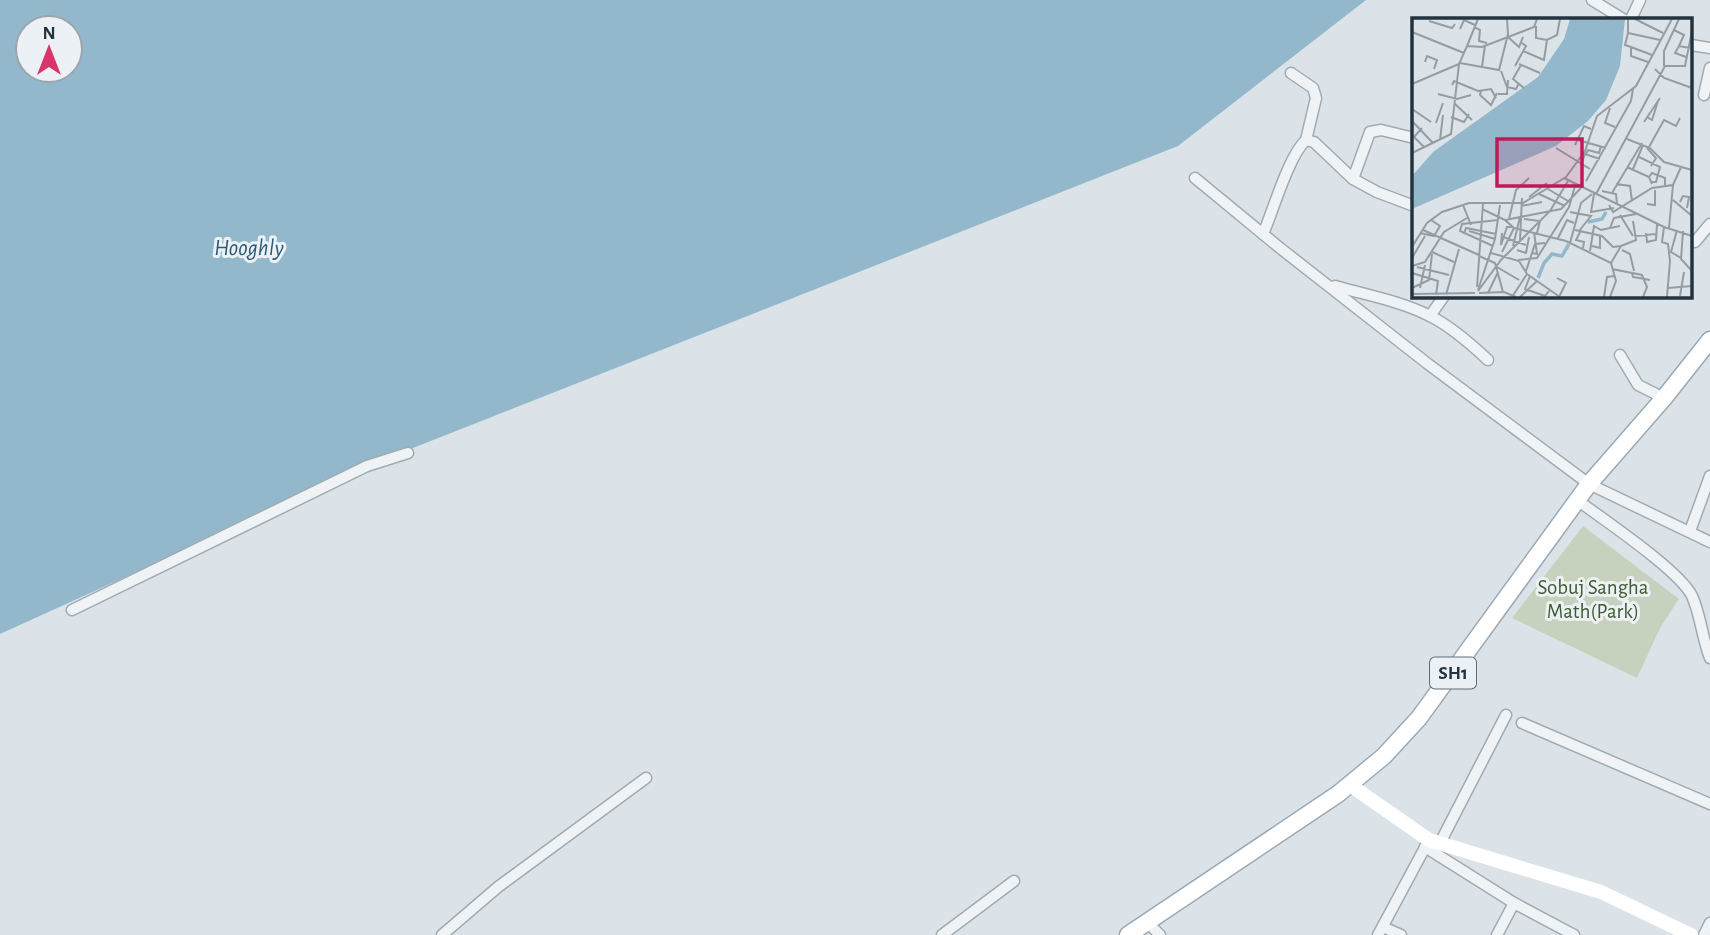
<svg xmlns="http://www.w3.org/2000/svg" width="1710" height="935" viewBox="0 0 1710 935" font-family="'Alegreya Sans',sans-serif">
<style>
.green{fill:#c6d2bd}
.water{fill:#94b8cb;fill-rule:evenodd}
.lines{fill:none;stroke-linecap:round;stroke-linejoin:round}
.minor-casing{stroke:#a1abb2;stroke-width:13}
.primary-casing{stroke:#9ba9b4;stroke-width:19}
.minor{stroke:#eff3f6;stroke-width:10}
.secondary{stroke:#fff;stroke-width:14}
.primary{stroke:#fff;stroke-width:16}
.labels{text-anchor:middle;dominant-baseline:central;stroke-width:6;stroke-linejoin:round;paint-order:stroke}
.shield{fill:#ecf1f5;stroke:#616c76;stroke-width:2}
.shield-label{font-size:19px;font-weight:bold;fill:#25333f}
.park-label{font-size:21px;fill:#405c31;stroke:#ecf1f5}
.water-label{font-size:23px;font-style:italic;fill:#2c5a76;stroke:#ecf1f5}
.inset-river{fill:none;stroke:#94b8cb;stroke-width:3.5}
.inset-road{fill:none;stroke:#939da4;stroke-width:2}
.view{fill:#c2185b;fill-opacity:0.15;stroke:#c2185b;stroke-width:3.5}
.inset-edge{fill:none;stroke:#25333f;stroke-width:3.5}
</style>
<rect width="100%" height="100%" fill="#dce3e8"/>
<polygon class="green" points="1583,526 1679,599 1660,628 1637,678 1512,618"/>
<path class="water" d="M0 0H1366L1178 146 385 459 0 634ZM28 28H70V70H28Z"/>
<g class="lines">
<defs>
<g id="minor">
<polyline points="1592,0 1623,19"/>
<polyline points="1631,19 1640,0"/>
<polyline points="1691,45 1710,48"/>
<polyline points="1291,73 1313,88 1316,98 1306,140"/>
<polyline points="1704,95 1710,68"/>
<polyline points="1195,178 1280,248 1428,364 1589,484 1710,542"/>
<polyline points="1353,179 1370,132 1381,130 1414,138"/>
<path d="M1263 234C1273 211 1289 155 1306 140L1314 142 1353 179 1377 192 1414 206"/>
<polyline points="1695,242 1710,224"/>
<path d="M1335 286C1366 295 1401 301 1430 316 1452 327 1471 344 1488 360"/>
<polyline points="1430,316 1444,296"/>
<polyline points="1620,355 1638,385 1664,398"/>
<path d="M1577 500C1603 519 1680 571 1692 596 1701 616 1702 638 1710 658"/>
<polyline points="1690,531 1710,476"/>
<polyline points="72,610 367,466 408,453"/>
<polyline points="1522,723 1710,804"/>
<polyline points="1440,843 1506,715"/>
<polyline points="1425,847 1514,903"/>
<polyline points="1147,922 1160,935"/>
<polyline points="1383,927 1401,935"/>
<polyline points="442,935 498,887 646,778"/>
<polyline points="942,935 1014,881"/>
<polyline points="1378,935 1429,840"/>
<polyline points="1497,935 1514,903 1574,935"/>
<polyline points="1704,935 1710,923"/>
</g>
<polyline id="primary" points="1128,935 1338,794 1384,756 1419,718 1589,484 1664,398 1710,340"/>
</defs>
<use href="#minor" class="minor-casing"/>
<use href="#primary" class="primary-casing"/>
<use href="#minor" class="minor"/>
<polyline class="secondary" points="1350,785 1429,840 1601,892 1691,935"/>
<use href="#primary" class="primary"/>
</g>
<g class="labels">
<rect class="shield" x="1430" y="657.5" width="46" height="31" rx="5"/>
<g class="shield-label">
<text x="1453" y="673">SH1</text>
</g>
<g class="park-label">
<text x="1593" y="587">Sobuj Sangha<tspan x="1593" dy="24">Math(Park)</tspan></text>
</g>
<g class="water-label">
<text x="249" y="248">Hooghly</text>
</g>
</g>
<g transform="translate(1412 18)">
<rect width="280" height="280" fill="#dce3e8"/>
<path d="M158 1H213L208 48 194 82 176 103 144 128 0 191V158L21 134 126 59 152 21Z" fill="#94b8cb"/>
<path class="inset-river" d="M176 204 190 201 194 194M126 260 132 245 140 236 150 238 157 226"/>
<path class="inset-road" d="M216 1V15L248 22M223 1 251 15M17 3 40 10 43 6M124 8V20L135 22 145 17 148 1M62 9 68 12 67 23 75 25M48 11 52 2 63 7M262 12 272 17 267 28M0 14 52 35M216 15 213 27 219 29V38L236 44M96 19 107 29 111 19M55 28 66 1M219 29 240 37M111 33 132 42 135 22M274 39 263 35 267 28 278 30M13 44 15 38 25 42 22 51M48 45 87 52 96 16 95 1M107 46 128 55M109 47 101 61 112 70M103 48 114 28 110 25M252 48V33L267 1M70 49 73 27M243 51 252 60 280 70M89 53 95 69 104 71 107 65M0 66 47 46 55 28 70 29 122 9 125 1M40 67 42 63 66 73 79 71 84 80M69 73 68 77 79 87 85 75M26 76 45 81 59 77M86 76H95L96 62M42 85 60 102M198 90 193 105 203 109M0 91 19 104M39 99 52 104 57 96M235 99 240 102 246 83M0 103 21 125M232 104 248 80M24 105 31 85M10 110 2 119 12 129M215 121 238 130 252 144 280 152M28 122 31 97M166 122 194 130M163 127 172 108 179 111M237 129 252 102 264 108 268 100M144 130 178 151M235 130 244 140 239 148M0 135 39 116 47 46M174 136 176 132 187 135 189 128M227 139 248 149 244 164H240M169 147 173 136 188 141M215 149 237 159 240 166M221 151 231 127M237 159 240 155 253 160V167M152 160 252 209 280 218M174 163 219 83 221 71M204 166 218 168 220 183M169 170 149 191 93 202 102 210 154 223 199 245 204 263 198 279M136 171 156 183M190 173 204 176 205 186M200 175 230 125M127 176 153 188M182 176 179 194 202 190M184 176 253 48H273L280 13M117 179 135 165M261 182 280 198M268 184 271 178 277 179 275 190M235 186 243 187V172M51 187 59 207M197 187 201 194 240 170 261 167 269 149M109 188 130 184M70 191 93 202M158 194 179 198 167 213M208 197 221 218M97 201 104 172 117 160M112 201 128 203 125 215M252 209 250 224 256 226 258 243 255 279M198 210 202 200 224 196M257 210 261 167M11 212 67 237M163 212 190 218 201 229 209 228 199 245M265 212 259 234 269 240M57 213 83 221M271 213 269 241 280 253M168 214 164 222 172 224 171 230M8 215 22 218 28 208 19 202M90 215 89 227 95 209H101M234 215 235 224 244 222 245 206M52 216 54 210 84 216M223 218 244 216M91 219 114 227M146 220 155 202 162 205M108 223 110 180M158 225 169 185 180 176M81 228 48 213 50 206 86 202M101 228 108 199M180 228 188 230V217M209 228 224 222 221 203M0 229 15 205 30 194 57 185H111L154 159 173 133 185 98 224 68 260 1M105 232 114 235 117 219M210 232 218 236 222 253M178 233 182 208 189 212 208 208M20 234 42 244M90 234 102 210M79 235 107 243 115 256 148 279M120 235 125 236 122 214M67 238 83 245 91 274M0 240 13 218M106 242 125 240 157 189 163 168M0 248 13 244 32 214 55 200M5 249 37 257M85 249 107 262M200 251 230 257 235 269 231 279M114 253 123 226 133 225M0 255 26 263 24 277M220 255 221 259 238 262M118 258 113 271 133 278 137 273M145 260 154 265 147 279M65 269 71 186M0 270 17 262 20 236M8 270 13 247M256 270 280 268M66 272 83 221 88 187M66 273 89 242 138 193 156 163M67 275 92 274 104 279M76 275 86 254M0 276 63 275M34 277 47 231M268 278 272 254M100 279 115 256M108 279 125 263M192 279 195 259 202 258"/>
<path class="view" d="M85 121H170V168H85Z"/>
<rect width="280" height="280" class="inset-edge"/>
</g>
<g transform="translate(49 49)"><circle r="33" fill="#ecf1f5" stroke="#9ca5ac" stroke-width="2"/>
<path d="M0-5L12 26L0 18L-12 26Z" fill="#d9356a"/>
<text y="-10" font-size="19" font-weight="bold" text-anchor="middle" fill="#25333f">N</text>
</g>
</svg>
